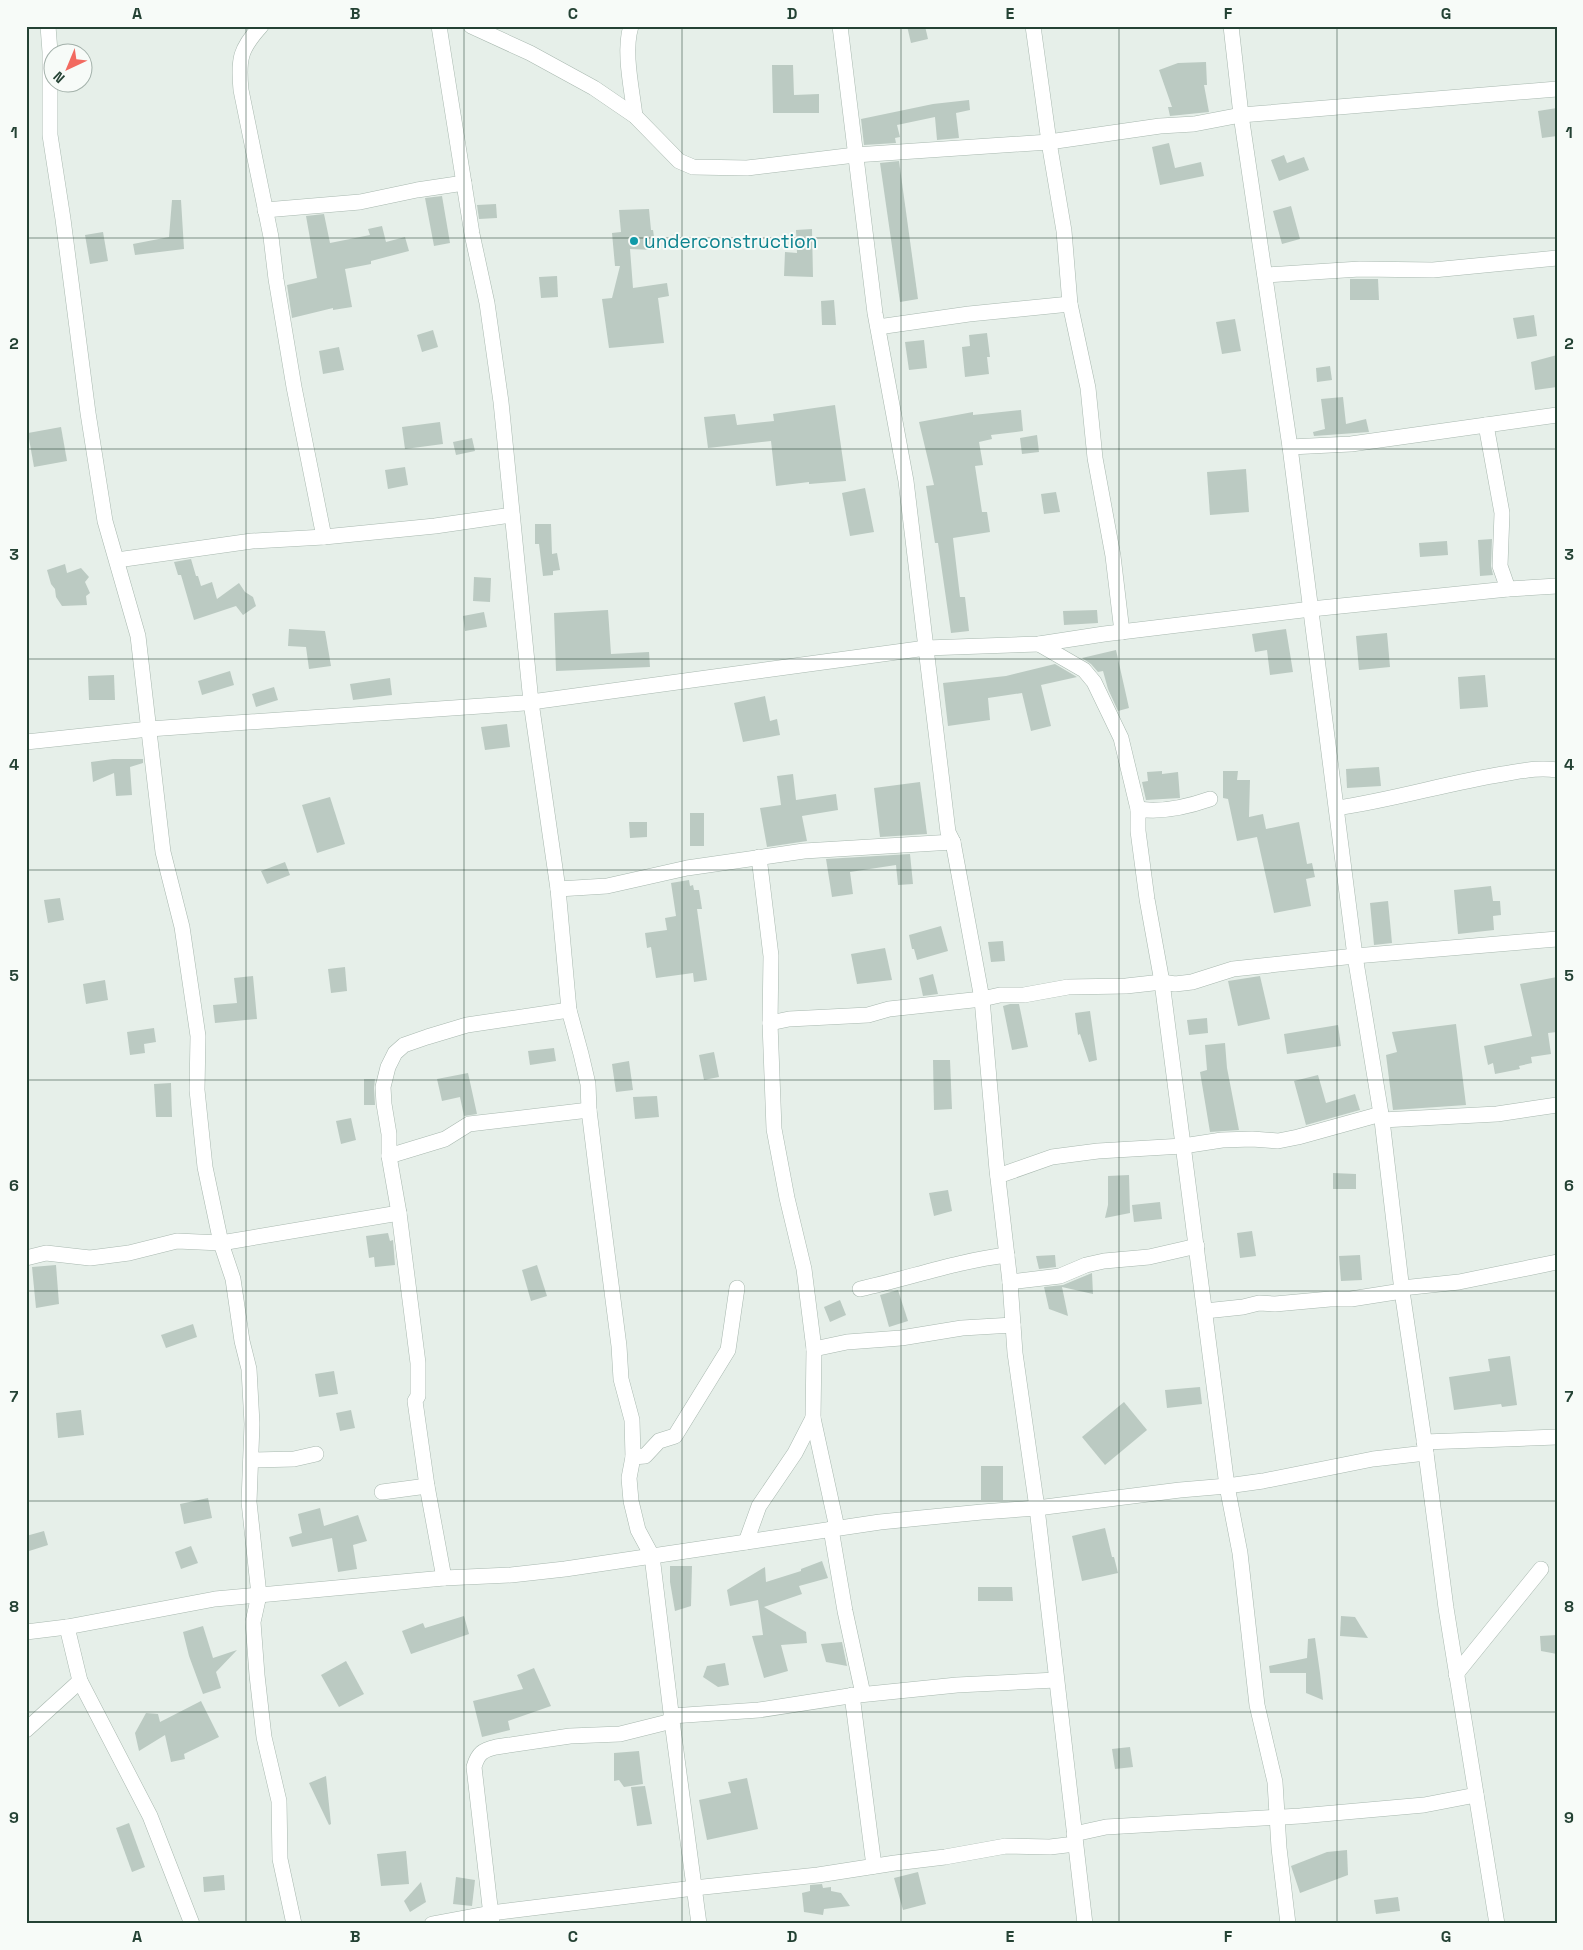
<svg xmlns="http://www.w3.org/2000/svg" width="1583" height="1950" viewBox="0 0 1583 1950" font-family="'Space Grotesk',sans-serif">
<style>
.building{fill:#bbcac2}
.lines{fill:none;stroke-linecap:round;stroke-linejoin:round}
.minor-casing{stroke:#a8b8af;stroke-width:16}
.minor{stroke:#fff;stroke-width:15}
.grid{fill:none;stroke:#244234;stroke-width:1;stroke-opacity:0.55}
.culture-dot{fill:#0f9aa8;stroke:#f7fbf8;stroke-width:2}
.labels{text-anchor:middle;dominant-baseline:central;stroke-width:4;stroke-linejoin:round;paint-order:stroke}
.culture-label{font-size:19px;fill:#0d838f;stroke:#f7fbf8;text-anchor:start}
.neatline{fill:none;stroke:#244234;stroke-width:2}
.grid-label{font-size:16px;text-anchor:middle;font-weight:bold;fill:#244234}
</style>
<rect width="100%" height="100%" fill="#e6efe9"/>
<g class="building">
<polygon points="907,26 925,26 928,39 911,43"/>
<polygon points="1206,62 1207,85 1204,85 1209,112 1170,116 1168,107 1172,107 1159,70 1178,63"/>
<polygon points="772,65 793,65 794,95 819,94 819,113 773,113"/>
<polygon points="969,100 970,110 956,113 959,138 937,140 935,117 897,125 900,137 895,138 896,143 864,145 861,119 933,104"/>
<polygon points="1557,108 1557,136 1542,138 1538,111"/>
<polygon points="1169,143 1175,168 1201,162 1204,176 1160,185 1152,147"/>
<polygon points="1284,155 1287,163 1304,157 1309,170 1279,181 1271,160"/>
<polygon points="899,161 918,299 900,302 880,163"/>
<polygon points="442,196 450,243 434,246 425,198"/>
<polygon points="172,200 181,200 184,249 135,255 133,244 169,237"/>
<polygon points="496,204 497,218 479,219 477,205"/>
<polygon points="1291,206 1300,239 1282,244 1273,211"/>
<polygon points="649,209 651,230 653,230 656,250 630,249 633,288 667,283 669,296 658,298 664,343 609,348 602,299 612,298 620,266 615,266 612,233 621,232 619,210"/>
<polygon points="324,214 330,243 370,235 368,229 382,226 386,242 405,237 409,251 371,261 371,264 345,269 352,307 333,310 333,308 292,318 287,285 317,278 306,216"/>
<polygon points="812,229 813,277 784,276 785,252 797,253 796,230"/>
<polygon points="103,232 108,261 90,264 85,235"/>
<polygon points="557,276 558,297 541,298 539,277"/>
<polygon points="1350,279 1378,279 1379,300 1350,300"/>
<polygon points="834,300 836,325 822,325 821,301"/>
<polygon points="1534,315 1537,336 1517,339 1513,318"/>
<polygon points="1235,319 1241,351 1222,354 1216,322"/>
<polygon points="433,330 438,347 422,352 417,335"/>
<polygon points="987,333 990,357 987,357 989,374 965,377 962,347 970,346 969,335"/>
<polygon points="924,340 927,368 909,370 905,342"/>
<polygon points="339,347 344,370 323,374 319,351"/>
<polygon points="1557,355 1557,387 1535,390 1531,362"/>
<polygon points="1330,366 1332,380 1317,382 1316,368"/>
<polygon points="1343,397 1346,424 1366,419 1369,432 1314,436 1313,432 1325,429 1321,399"/>
<polygon points="835,405 846,481 809,484 809,482 776,486 771,441 708,448 704,417 735,414 737,425 774,421 773,414"/>
<polygon points="1021,410 1023,431 991,435 992,439 979,442 983,465 975,466 982,512 987,512 990,532 953,538 960,597 965,597 969,631 951,633 938,543 935,543 926,486 934,485 919,422 973,412 973,415"/>
<polygon points="440,422 443,444 405,449 402,427"/>
<polygon points="61,427 67,461 34,467 28,433"/>
<polygon points="1037,435 1039,452 1022,454 1020,438"/>
<polygon points="472,438 475,451 456,455 453,442"/>
<polygon points="405,467 408,485 388,489 385,470"/>
<polygon points="1246,469 1249,512 1210,515 1207,472"/>
<polygon points="865,488 874,532 850,536 842,493"/>
<polygon points="1056,492 1060,512 1044,514 1041,494"/>
<polygon points="535,524 551,524 552,554 557,553 560,570 553,571 553,575 543,576 539,544 535,544"/>
<polygon points="1492,539 1491,566 1493,575 1480,576 1478,540"/>
<polygon points="1447,541 1448,555 1420,557 1419,543"/>
<polygon points="191,559 196,576 198,576 201,586 212,582 217,599 239,583 245,592 253,597 256,606 243,615 236,606 194,620 181,575 178,575 174,562"/>
<polygon points="65,564 67,573 81,568 89,577 85,582 90,593 86,596 87,605 62,606 56,597 55,589 51,584 47,570"/>
<polygon points="474,577 491,578 490,602 473,601"/>
<polygon points="608,610 611,654 649,652 650,667 556,671 554,613"/>
<polygon points="1097,610 1098,623 1064,625 1063,611"/>
<polygon points="484,612 487,627 465,631 463,616"/>
<polygon points="289,629 325,631 331,666 309,669 306,647 288,646"/>
<polygon points="1286,629 1293,672 1270,675 1267,650 1255,652 1252,634"/>
<polygon points="1387,633 1390,667 1359,670 1356,636"/>
<polygon points="1116,650 1129,708 1118,711 1108,689 1103,671 1098,672 1091,664 1082,658"/>
<polygon points="1055,664 1077,677 1041,685 1051,726 1031,731 1022,693 988,698 990,720 948,726 943,683 1006,676"/>
<polygon points="230,671 234,685 202,695 198,681"/>
<polygon points="114,675 115,700 89,700 88,676"/>
<polygon points="1485,675 1488,707 1460,709 1458,677"/>
<polygon points="390,678 392,695 353,700 350,684"/>
<polygon points="274,687 278,700 256,707 252,694"/>
<polygon points="765,696 770,721 777,719 780,735 743,742 734,703"/>
<polygon points="507,724 510,747 485,750 481,727"/>
<polygon points="113,759 143,759 143,763 130,767 132,795 116,796 114,773 93,782 91,762"/>
<polygon points="1379,767 1381,786 1347,788 1346,769"/>
<polygon points="1162,771 1162,774 1178,772 1180,798 1146,800 1142,782 1148,781 1147,772"/>
<polygon points="1223,771 1238,771 1237,780 1250,780 1249,817 1263,814 1266,829 1299,822 1307,864 1312,863 1315,877 1306,879 1311,906 1274,913 1257,837 1237,841 1228,799 1223,798"/>
<polygon points="793,774 796,800 836,794 838,810 802,816 807,841 767,847 760,808 781,805 777,776"/>
<polygon points="920,782 927,834 880,837 874,788"/>
<polygon points="330,797 345,844 317,853 302,805"/>
<rect x="690" y="813" width="14" height="33"/>
<polygon points="629,822 647,822 647,837 630,838"/>
<polygon points="910,854 913,884 898,885 896,865 850,872 853,894 832,897 826,859"/>
<polygon points="285,862 290,875 267,884 261,871"/>
<polygon points="689,880 690,886 693,885 694,890 699,890 702,909 697,909 707,980 694,982 693,973 656,978 651,947 647,948 645,933 667,930 665,918 676,916 671,883"/>
<polygon points="1491,886 1493,901 1500,901 1501,915 1493,916 1494,930 1458,934 1454,890"/>
<polygon points="60,898 64,920 48,923 44,900"/>
<polygon points="1388,901 1392,943 1374,945 1370,903"/>
<polygon points="941,926 948,951 917,960 914,949 912,949 909,935"/>
<polygon points="1003,941 1005,961 991,962 988,942"/>
<polygon points="885,948 892,980 857,984 851,954"/>
<polygon points="345,967 347,991 331,993 328,969"/>
<polygon points="933,974 938,994 923,996 919,978"/>
<polygon points="253,976 257,1019 215,1023 213,1005 237,1003 234,978"/>
<polygon points="1260,976 1270,1019 1238,1026 1228,981"/>
<polygon points="1557,977 1557,1032 1548,1033 1551,1054 1531,1057 1532,1063 1519,1066 1520,1069 1495,1074 1493,1063 1488,1065 1484,1046 1532,1036 1520,984"/>
<polygon points="105,980 108,1000 86,1004 83,984"/>
<polygon points="1010,1004 1019,1004 1028,1047 1012,1050 1003,1006"/>
<polygon points="1090,1011 1097,1060 1089,1062 1080,1034 1078,1035 1075,1013"/>
<polygon points="1207,1018 1208,1033 1189,1035 1187,1020"/>
<polygon points="1456,1024 1466,1105 1393,1110 1386,1055 1397,1052 1392,1032"/>
<polygon points="1338,1025 1341,1046 1287,1054 1284,1034"/>
<polygon points="154,1028 156,1042 144,1044 145,1053 130,1055 127,1032"/>
<polygon points="1225,1043 1227,1068 1239,1130 1210,1132 1200,1072 1207,1070 1205,1045"/>
<polygon points="554,1048 556,1061 530,1065 528,1051"/>
<polygon points="714,1052 719,1077 704,1080 699,1055"/>
<polygon points="933,1060 950,1060 952,1109 934,1110"/>
<polygon points="629,1061 633,1090 616,1092 612,1064"/>
<polygon points="468,1073 477,1114 464,1116 460,1097 442,1101 437,1079"/>
<polygon points="1318,1075 1326,1103 1355,1094 1360,1110 1306,1125 1294,1081"/>
<polygon points="364,1079 375,1079 374,1088 375,1105 364,1105"/>
<polygon points="171,1083 172,1117 156,1117 154,1084"/>
<polygon points="657,1096 659,1117 635,1119 633,1097"/>
<polygon points="351,1118 356,1140 341,1144 336,1121"/>
<polygon points="1333,1173 1356,1174 1356,1189 1333,1189"/>
<polygon points="1129,1175 1130,1213 1105,1218 1108,1205 1108,1176"/>
<polygon points="948,1190 952,1211 934,1216 929,1193"/>
<polygon points="1160,1202 1162,1219 1134,1222 1132,1205"/>
<polygon points="1252,1231 1256,1256 1240,1258 1237,1233"/>
<polygon points="388,1233 390,1241 393,1240 395,1265 375,1267 374,1257 369,1258 366,1236"/>
<polygon points="1055,1255 1056,1267 1039,1269 1036,1256"/>
<polygon points="1360,1255 1362,1280 1341,1281 1339,1256"/>
<polygon points="56,1265 59,1304 36,1308 32,1267"/>
<polygon points="537,1265 547,1296 531,1301 522,1270"/>
<polygon points="1092,1273 1093,1294 1062,1287 1068,1316 1049,1309 1044,1287 1063,1285"/>
<polygon points="898,1290 908,1321 889,1327 880,1295"/>
<polygon points="840,1300 846,1315 830,1322 824,1307"/>
<polygon points="193,1324 197,1337 166,1348 161,1335"/>
<polygon points="1510,1356 1517,1405 1502,1407 1501,1404 1454,1410 1449,1377 1490,1371 1488,1359"/>
<polygon points="334,1371 338,1394 319,1397 315,1374"/>
<polygon points="1200,1387 1202,1404 1167,1408 1165,1390"/>
<polygon points="1124,1402 1147,1430 1105,1465 1082,1437"/>
<polygon points="81,1410 84,1435 58,1438 56,1413"/>
<polygon points="351,1410 355,1428 340,1431 336,1413"/>
<rect x="981" y="1466" width="22" height="34"/>
<polygon points="208,1498 212,1518 184,1524 180,1504"/>
<polygon points="320,1508 324,1526 358,1515 367,1541 353,1545 357,1569 338,1572 332,1538 292,1547 289,1537 302,1533 298,1514"/>
<polygon points="1105,1528 1112,1557 1114,1557 1118,1573 1082,1581 1072,1536"/>
<polygon points="44,1531 48,1545 26,1552 26,1536"/>
<polygon points="191,1546 198,1563 181,1569 175,1552"/>
<polygon points="822,1561 828,1578 799,1586 802,1594 764,1607 806,1632 807,1643 781,1645 788,1671 764,1678 752,1636 763,1635 758,1600 730,1606 727,1590 765,1567 766,1582 801,1571 801,1569"/>
<polygon points="670,1566 692,1566 691,1606 675,1611 670,1582"/>
<polygon points="978,1587 1012,1587 1013,1601 978,1601"/>
<polygon points="464,1616 469,1634 411,1654 402,1631 423,1623 425,1628"/>
<polygon points="1341,1616 1355,1617 1368,1638 1340,1636"/>
<polygon points="203,1626 213,1658 237,1650 216,1672 221,1688 203,1694 189,1656 183,1632"/>
<polygon points="1557,1635 1557,1654 1541,1651 1540,1636"/>
<polygon points="1315,1638 1320,1673 1323,1700 1306,1693 1306,1673 1270,1673 1269,1666 1307,1658 1308,1639"/>
<polygon points="842,1642 847,1666 826,1662 821,1644"/>
<polygon points="346,1661 364,1694 339,1707 321,1675"/>
<polygon points="725,1663 729,1685 718,1687 703,1677 707,1666"/>
<polygon points="534,1668 551,1706 508,1721 510,1730 482,1737 473,1701 523,1689 517,1675"/>
<polygon points="201,1701 219,1737 184,1754 185,1759 171,1762 165,1735 139,1751 135,1733 146,1713 158,1714 160,1722"/>
<polygon points="1130,1747 1133,1767 1115,1769 1112,1749"/>
<polygon points="639,1751 643,1784 624,1787 619,1780 614,1781 614,1753"/>
<polygon points="326,1776 331,1824 329,1825 309,1783"/>
<polygon points="747,1778 758,1829 707,1840 699,1800 731,1793 728,1782"/>
<polygon points="645,1786 652,1824 637,1826 631,1787"/>
<polygon points="129,1823 145,1867 132,1872 116,1828"/>
<polygon points="1347,1850 1348,1875 1300,1893 1291,1866 1327,1852"/>
<polygon points="406,1851 409,1884 381,1886 377,1854"/>
<polygon points="918,1872 926,1904 903,1910 894,1878"/>
<polygon points="224,1875 225,1890 204,1892 203,1877"/>
<polygon points="456,1877 475,1880 472,1906 453,1904"/>
<polygon points="421,1882 426,1902 410,1912 404,1901"/>
<polygon points="822,1884 823,1888 831,1887 831,1891 841,1893 850,1906 824,1909 823,1915 804,1912 802,1893 810,1891 810,1885"/>
<polygon points="1398,1897 1400,1911 1376,1914 1374,1900"/>
</g>
<g class="lines">
<defs>
<g id="minor">
<polyline points="48,26 50,52 50,135 63,219 88,413 105,521 138,636 163,852 182,927 198,1036 197,1090 205,1167 221,1243 233,1279 242,1341 249,1369 252,1424 249,1502 259,1595 253,1622 257,1675 264,1737 279,1801 280,1859 294,1924"/>
<path d="M261 26C240 49 238 59 241 90L271 237 276 279 294 387 324 537"/>
<polyline points="439,26 472,234 487,303 501,402 531,702 558,889 569,1010 581,1054 588,1084 589,1110 597,1175 619,1346 621,1379 632,1420 633,1457 629,1478 631,1501 638,1530 652,1556 672,1721 699,1924"/>
<polyline points="471,26 530,53 594,88 635,116 679,161 693,167 747,168 855,155 1049,142 1160,126 1194,124 1241,115 1557,89"/>
<path d="M631 26C623 52 632 89 635 116"/>
<polyline points="840,26 875,313 906,481 948,832 953,842 982,999 997,1170 1010,1282 1015,1353 1037,1508 1085,1924"/>
<polyline points="1033,26 1049,142 1064,231 1070,304 1088,388 1095,458 1113,556 1122,632"/>
<polyline points="1231,26 1241,115 1290,447 1355,956 1382,1120 1402,1291 1426,1453 1446,1608 1497,1924"/>
<polyline points="265,210 360,202 417,190 464,183"/>
<polyline points="1265,275 1360,269 1433,270 1557,258"/>
<polyline points="878,327 969,314 1070,304"/>
<polyline points="1486,425 1502,513 1500,566 1508,589"/>
<polyline points="1290,447 1351,444 1557,415"/>
<polyline points="117,560 252,541 324,537 435,526 512,515"/>
<polyline points="1039,644 1084,670 1094,682 1121,738 1138,809 1138,831 1147,899 1162,982 1227,1486 1240,1553 1257,1705 1275,1782 1279,1848 1288,1924"/>
<polyline points="26,742 149,729 524,703 926,648 1039,644 1104,634 1311,609 1508,589 1557,586"/>
<path d="M1337 808C1393 800 1447 783 1503 774 1522 771 1538 767 1557 770"/>
<path d="M1138 809C1162 813 1187 807 1210 799"/>
<polyline points="759,857 771,956 770,1023 774,1129 787,1198 804,1269 814,1349 813,1418 837,1528"/>
<polyline points="558,889 607,886 687,868 804,851 953,842"/>
<polyline points="770,1023 789,1019 868,1015 889,1009 982,999 1000,995 1024,995 1068,987 1126,986 1162,982 1175,984 1192,982 1233,969 1355,956 1557,939"/>
<polyline points="1382,1120 1497,1114 1557,1105"/>
<polyline points="389,1156 445,1139 469,1124 589,1110"/>
<polyline points="998,1176 1052,1157 1098,1151 1183,1146 1222,1140 1252,1139 1278,1141 1298,1137 1381,1114"/>
<polyline points="26,1258 46,1253 90,1258 129,1253 177,1241 221,1243 399,1213"/>
<polyline points="1010,1282 1060,1276 1086,1265 1104,1261 1149,1257 1197,1246"/>
<polyline points="1402,1288 1459,1282 1557,1262"/>
<path d="M860 1289C910 1278 957 1261 1007 1255"/>
<polyline points="1205,1311 1243,1307 1259,1303 1275,1304 1330,1299 1351,1299 1402,1291"/>
<polyline points="814,1349 847,1342 901,1338 962,1328 1013,1325"/>
<polyline points="1424,1442 1557,1437"/>
<polyline points="633,1457 645,1456 659,1441 675,1436 728,1350 737,1288"/>
<polyline points="251,1460 294,1459 316,1454"/>
<polyline points="382,1492 427,1486"/>
<polyline points="831,1529 845,1611 863,1694"/>
<polyline points="746,1542 759,1506 795,1453 813,1418"/>
<polyline points="444,1578 427,1486 415,1401 418,1396 418,1363 399,1213 389,1156 389,1134 384,1104 383,1087 388,1067 395,1053 404,1045 427,1037 467,1025 569,1010"/>
<polyline points="67,1627 80,1681 150,1816 192,1924"/>
<polyline points="26,1632 67,1627 215,1599 444,1578 511,1575 565,1569 880,1522 982,1512 1037,1508 1180,1490 1227,1486 1263,1481 1373,1459 1426,1453"/>
<polyline points="1456,1674 1541,1569"/>
<polyline points="852,1695 874,1866"/>
<polyline points="671,1716 759,1710 849,1696 957,1685 1056,1680"/>
<polyline points="26,1730 80,1681"/>
<polyline points="1074,1834 1106,1827 1300,1816 1424,1805 1476,1795"/>
<polyline points="432,1924 491,1913 694,1888 818,1875 895,1863 945,1857 1006,1846 1050,1847 1075,1844"/>
<path d="M492 1924 474 1767C478 1753 483 1750 496 1747L570 1736 620 1734 672 1721"/>
</g>
</defs>
<use href="#minor" class="minor-casing"/>
<use href="#minor" class="minor"/>
</g>
<path class="grid" d="M246 26V1924M464 26V1924M682 26V1924M901 26V1924M1119 26V1924M1337 26V1924M26 238H1557M26 449H1557M26 659H1557M26 870H1557M26 1080H1557M26 1291H1557M26 1501H1557M26 1712H1557"/>
<circle class="culture-dot" cx="634" cy="241" r="5"/>
<g class="labels">
<g class="culture-label">
<text x="644" y="241">underconstruction</text>
</g>
</g>
<rect width="1583" height="1950" fill="none" stroke="#f7fbf8" stroke-width="55"/>
<g transform="translate(68 68) rotate(224)"><circle r="24" fill="#f7fbf8" stroke="#a3b1aa"/>
<path d="M0-4L9 19L0 12L-9 19Z" fill="#f26a60"/>
<text y="-8" font-size="14" font-weight="bold" text-anchor="middle" fill="#244234">N</text>
</g>
<rect x="28" y="28" width="1528" height="1894" class="neatline"/>
<g class="grid-label">
<text x="137" y="19">A</text>
<text x="355" y="19">B</text>
<text x="573" y="19">C</text>
<text x="792" y="19">D</text>
<text x="1010" y="19">E</text>
<text x="1228" y="19">F</text>
<text x="1446" y="19">G</text>
<text x="14" y="138">1</text>
<text x="1569" y="138">1</text>
<text x="14" y="349">2</text>
<text x="1569" y="349">2</text>
<text x="14" y="560">3</text>
<text x="1569" y="560">3</text>
<text x="14" y="770">4</text>
<text x="1569" y="770">4</text>
<text x="14" y="981">5</text>
<text x="1569" y="981">5</text>
<text x="14" y="1191">6</text>
<text x="1569" y="1191">6</text>
<text x="14" y="1402">7</text>
<text x="1569" y="1402">7</text>
<text x="14" y="1612">8</text>
<text x="1569" y="1612">8</text>
<text x="14" y="1823">9</text>
<text x="1569" y="1823">9</text>
<text x="137" y="1942">A</text>
<text x="355" y="1942">B</text>
<text x="573" y="1942">C</text>
<text x="792" y="1942">D</text>
<text x="1010" y="1942">E</text>
<text x="1228" y="1942">F</text>
<text x="1446" y="1942">G</text>
</g>
</svg>
